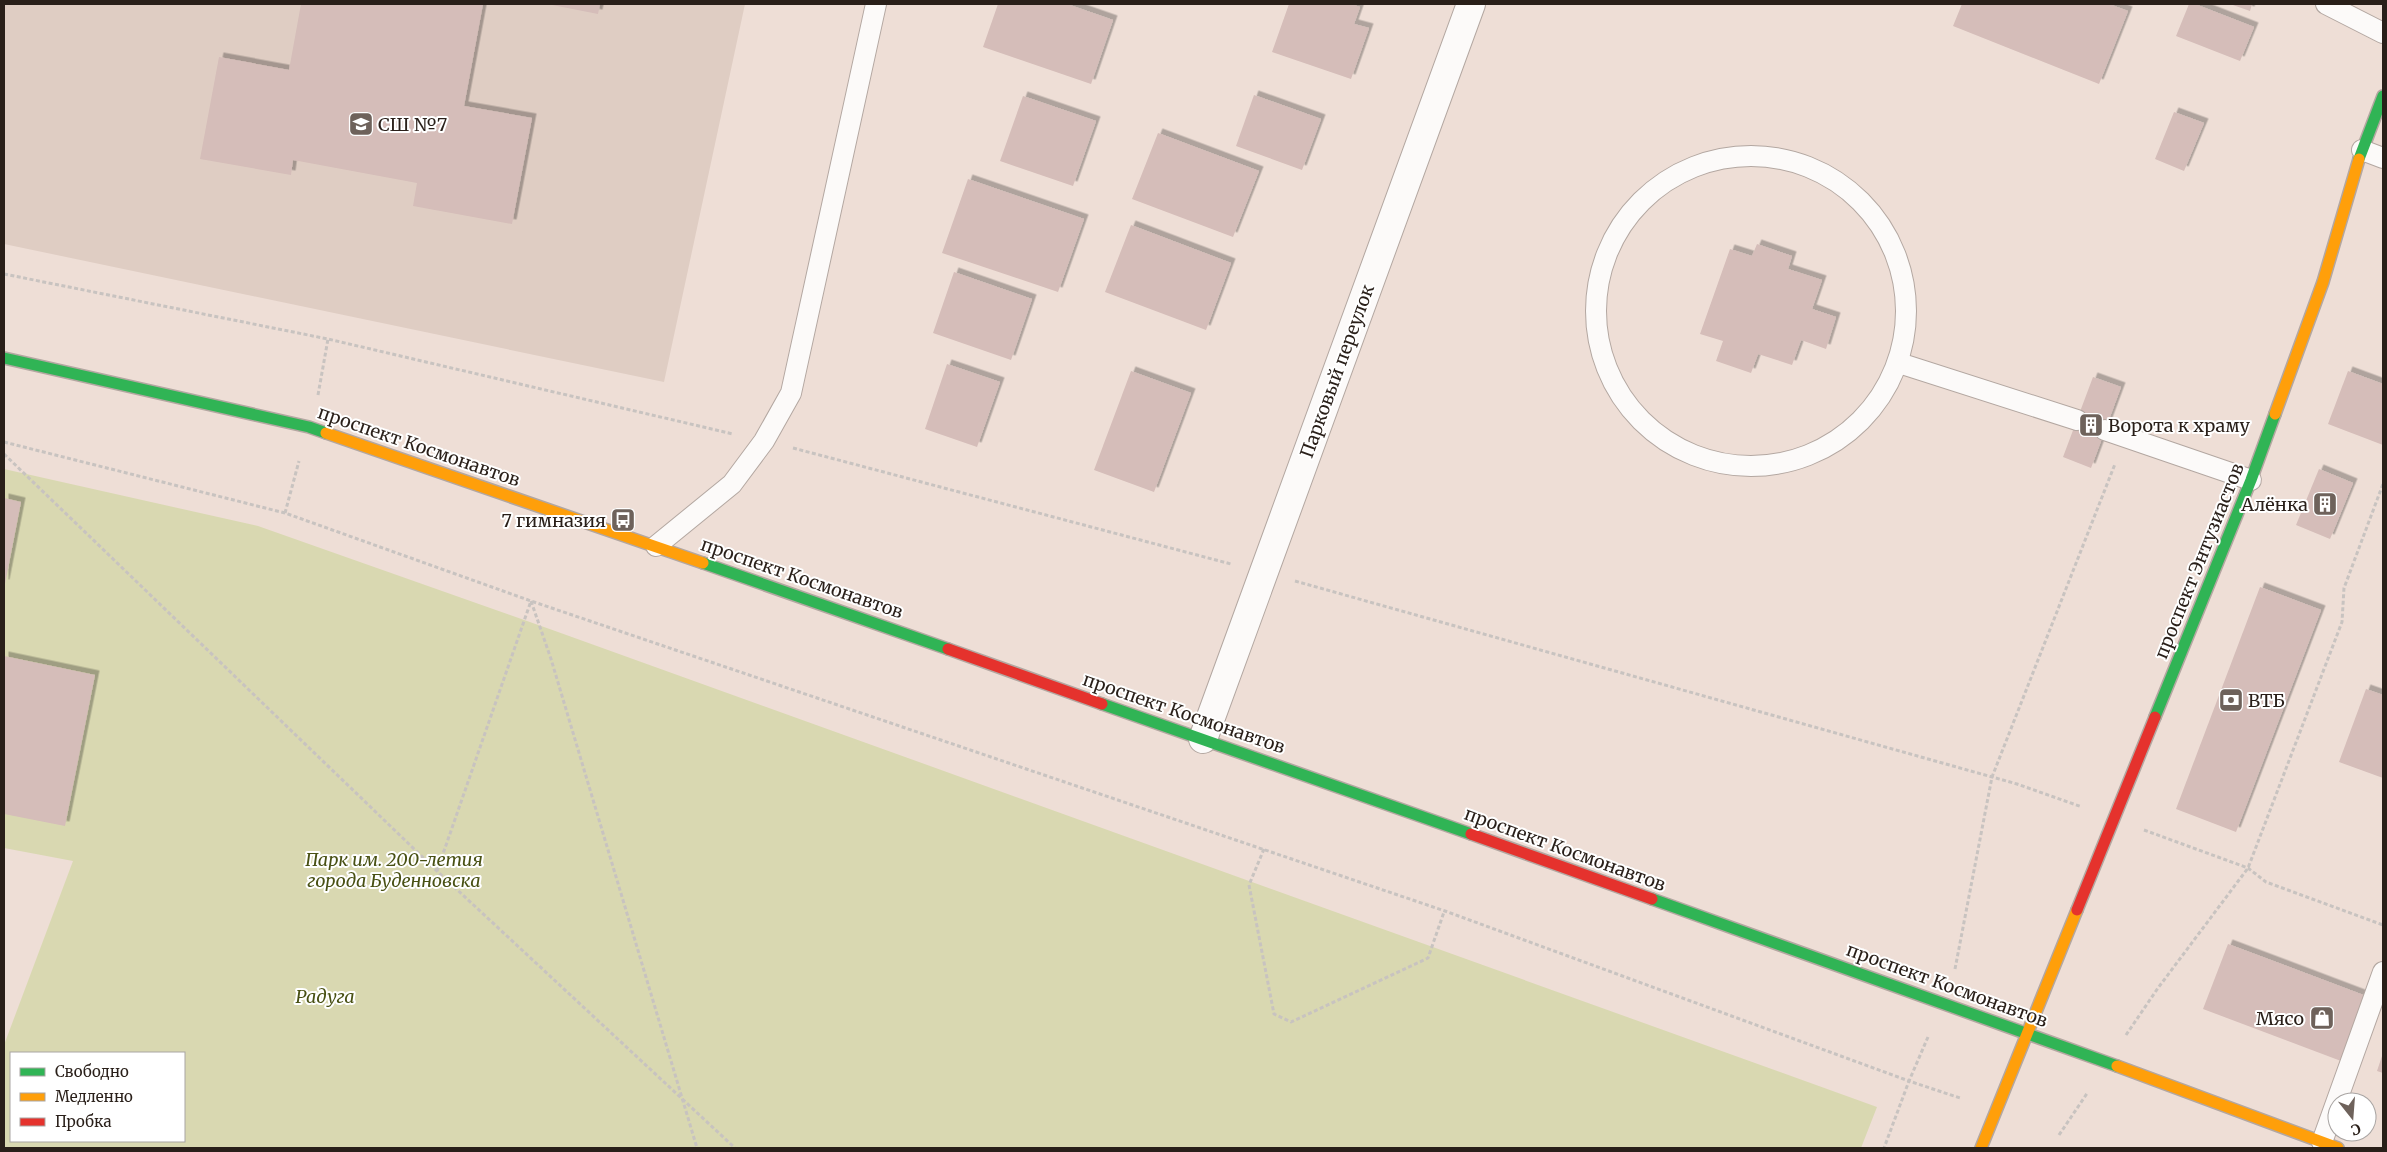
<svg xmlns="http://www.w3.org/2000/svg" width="2387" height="1152" viewBox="0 0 2387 1152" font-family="Merriweather,serif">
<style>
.education{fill:#dfcdc3}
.green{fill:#d9d8b1;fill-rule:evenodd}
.building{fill:#d5bdb9;filter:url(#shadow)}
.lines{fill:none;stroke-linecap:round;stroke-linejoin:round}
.lane-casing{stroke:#b3a7a1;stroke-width:22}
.street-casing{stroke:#b3a7a1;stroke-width:30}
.fast-casing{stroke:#b3a7a1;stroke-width:14}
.slow-casing{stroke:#b3a7a1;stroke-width:14}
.jam-casing{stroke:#b3a7a1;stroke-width:14}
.path{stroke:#c8c3c0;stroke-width:3;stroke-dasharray:4 2.5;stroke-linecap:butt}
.lane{stroke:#fcfaf9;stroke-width:20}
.street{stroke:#fcfaf9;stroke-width:28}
.fast{stroke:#30b455;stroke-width:11}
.slow{stroke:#ff9f0a;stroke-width:11}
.jam{stroke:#e5322d;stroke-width:11}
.labels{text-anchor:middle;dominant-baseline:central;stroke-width:4;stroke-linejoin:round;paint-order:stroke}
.poi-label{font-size:18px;fill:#291f19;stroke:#fff;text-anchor:start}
.street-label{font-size:18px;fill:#291f19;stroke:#fff}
.park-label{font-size:18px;font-style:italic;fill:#485013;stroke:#fff}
</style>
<defs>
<filter id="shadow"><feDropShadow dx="4.5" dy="-4.5" stdDeviation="0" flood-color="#0004"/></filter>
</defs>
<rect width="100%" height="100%" fill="#eeded6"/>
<polygon class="education" points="4,4 745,4 664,382 4,244"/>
<path class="green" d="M4 469 258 526 558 632 1877 1107 1861 1148H4V1045L73 861 4 848ZM11 1053H184V1141H11Z"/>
<g class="building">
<polygon points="301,4 483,4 464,106 532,118 512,224 413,206 417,183 293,160 291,175 200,159 219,57 289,70"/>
<polygon points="547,4 600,4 598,14"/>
<polygon points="998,4 1067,4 1113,20 1091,84 983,47"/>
<polygon points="1289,4 1351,4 1360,7 1354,24 1369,28 1351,79 1272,52"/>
<polygon points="1962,4 2109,4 2128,11 2099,84 1953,26"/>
<polygon points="2189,4 2195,4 2254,27 2240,61 2176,36"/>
<polygon points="2230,4 2252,4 2250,11"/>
<polygon points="1254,95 1321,119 1302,170 1236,146"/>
<polygon points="1023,96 1096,121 1073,186 1000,161"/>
<polygon points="2174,112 2204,123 2184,171 2155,159"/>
<polygon points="1158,133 1259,171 1233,237 1132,199"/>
<polygon points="968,179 1084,219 1058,292 942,253"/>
<polygon points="1131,225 1231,263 1206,330 1105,292"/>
<polygon points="1757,244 1792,256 1788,269 1822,280 1812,309 1836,317 1826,349 1801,340 1792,365 1758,354 1751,373 1716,361 1723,341 1700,334 1730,249 1752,256"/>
<polygon points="954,272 1032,299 1011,360 933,333"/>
<polygon points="947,364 1000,382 977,447 925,429"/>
<polygon points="1131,371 1191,393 1154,492 1094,470"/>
<polygon points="2348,371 2383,384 2383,445 2328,424"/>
<polygon points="2093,377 2121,387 2091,468 2063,457"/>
<polygon points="2319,469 2353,483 2330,539 2296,525"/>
<polygon points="4,498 21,502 5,584 4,584"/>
<polygon points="2260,587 2321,610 2236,832 2176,809"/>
<polygon points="4,656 95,675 65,826 4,814"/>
<polygon points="2366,689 2383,695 2383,778 2339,762"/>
<polygon points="2228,944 2366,996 2341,1061 2203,1009"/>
<polygon points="2383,1053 2383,1073 2377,1071"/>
</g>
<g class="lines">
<defs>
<g id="lane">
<polyline points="2326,4 2383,33"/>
<polyline points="2362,150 2383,158"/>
<circle cx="1751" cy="311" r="155"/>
<polyline points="1899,363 2077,420"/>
<polyline points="2105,430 2251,480"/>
<polyline points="656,546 732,484 764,441 791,393 876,4"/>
<polyline points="2322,1142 2383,972"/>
</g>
<polyline id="street" points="1203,739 1471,4"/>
<g id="fast">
<polyline points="2359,159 2383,96"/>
<polyline points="4,358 309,427 326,433"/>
<polyline points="703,563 948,649"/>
<polyline points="1102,704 1471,834"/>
<polyline points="2155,717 2251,480 2275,414"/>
<polyline points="1652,899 2117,1066"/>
</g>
<g id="slow">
<polyline points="2275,414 2323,282 2359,159"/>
<polyline points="326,433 703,563"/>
<polyline points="2117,1066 2338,1148"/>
<polyline points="1981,1148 2077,910"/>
</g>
<g id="jam">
<polyline points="948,649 1102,704"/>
<polyline points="1471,834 1652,899"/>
<polyline points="2077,910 2155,717"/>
</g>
</defs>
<use href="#lane" class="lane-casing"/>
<use href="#street" class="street-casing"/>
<use href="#fast" class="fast-casing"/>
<use href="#slow" class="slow-casing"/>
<use href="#jam" class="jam-casing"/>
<g class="path">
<polyline points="4,274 328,339 733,434"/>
<polyline points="318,395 328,339"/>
<polyline points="4,442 285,513 531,601 1445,911 1909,1081 1884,1148"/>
<polyline points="793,448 1231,564"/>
<polyline points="4,454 437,871 735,1148"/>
<polyline points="285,513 299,461"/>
<polyline points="1295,581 2017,784 2082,807"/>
<polyline points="2144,830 2248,868 2266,882 2383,925"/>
<polyline points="1264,849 1249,885 1274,1014 1291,1022 1428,958 1444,912"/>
<polyline points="437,871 531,601 551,659 697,1148"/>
<polyline points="1955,969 1992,777 2115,464"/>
<polyline points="2126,1035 2158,988 2248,868 2342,622 2344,588 2383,484"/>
<polyline points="1928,1037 1909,1081 1960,1098"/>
<polyline points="2059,1135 2088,1092"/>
</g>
<use href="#lane" class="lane"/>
<use href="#street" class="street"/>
<use href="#fast" class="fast"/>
<use href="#slow" class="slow"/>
<use href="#jam" class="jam"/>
</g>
<defs>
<symbol id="school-square" viewBox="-11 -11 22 22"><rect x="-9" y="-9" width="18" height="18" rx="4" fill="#6e625b" stroke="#fff"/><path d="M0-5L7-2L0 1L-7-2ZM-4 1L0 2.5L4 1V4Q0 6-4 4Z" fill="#fff"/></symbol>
<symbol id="building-square" viewBox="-11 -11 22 22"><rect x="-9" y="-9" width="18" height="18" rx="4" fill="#6e625b" stroke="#fff"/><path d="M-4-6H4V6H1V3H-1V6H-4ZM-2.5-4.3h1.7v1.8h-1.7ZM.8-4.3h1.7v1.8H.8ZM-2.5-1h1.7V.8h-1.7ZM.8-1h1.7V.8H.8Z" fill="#fff"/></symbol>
<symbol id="bus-square" viewBox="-11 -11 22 22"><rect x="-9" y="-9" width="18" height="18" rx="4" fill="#6e625b" stroke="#fff"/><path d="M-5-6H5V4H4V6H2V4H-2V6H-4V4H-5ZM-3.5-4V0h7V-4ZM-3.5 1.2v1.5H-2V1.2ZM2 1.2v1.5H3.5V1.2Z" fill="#fff"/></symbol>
<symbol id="bank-square" viewBox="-11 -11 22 22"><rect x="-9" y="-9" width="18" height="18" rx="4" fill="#6e625b" stroke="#fff"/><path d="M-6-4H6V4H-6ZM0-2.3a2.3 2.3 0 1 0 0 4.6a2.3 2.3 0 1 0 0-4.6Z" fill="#fff"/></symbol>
<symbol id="shop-square" viewBox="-11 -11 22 22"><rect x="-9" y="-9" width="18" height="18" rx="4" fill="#6e625b" stroke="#fff"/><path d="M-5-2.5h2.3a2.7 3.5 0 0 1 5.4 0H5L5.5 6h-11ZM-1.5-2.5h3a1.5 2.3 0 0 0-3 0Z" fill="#fff"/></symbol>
</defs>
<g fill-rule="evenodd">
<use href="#school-square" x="347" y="110" width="28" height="28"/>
<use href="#building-square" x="2077" y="411" width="28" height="28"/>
<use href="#building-square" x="2311" y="490" width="28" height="28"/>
<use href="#bus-square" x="609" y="506" width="28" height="28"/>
<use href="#bank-square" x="2217" y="686" width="28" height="28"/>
<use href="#shop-square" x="2308" y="1004" width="28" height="28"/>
</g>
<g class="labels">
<g class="poi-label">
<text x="378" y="124">СШ №7</text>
<text x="2108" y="425">Ворота к храму</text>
<text x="2308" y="504" text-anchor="end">Алёнка</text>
<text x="606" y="520" text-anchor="end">7 гимназия</text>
<text x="2248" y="700">ВТБ</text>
<text x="2304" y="1018" text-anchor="end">Мясо</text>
</g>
<g class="street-label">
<text transform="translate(1337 371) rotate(-70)">Парковый переулок</text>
<text transform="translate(419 446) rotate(19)">проспект Космонавтов</text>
<text transform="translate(2199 561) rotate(-68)">проспект Энтузиастов</text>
<text transform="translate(802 578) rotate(19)">проспект Космонавтов</text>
<text transform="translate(1184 713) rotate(19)">проспект Космонавтов</text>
<text transform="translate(1565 849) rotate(20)">проспект Космонавтов</text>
<text transform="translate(1947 985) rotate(20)">проспект Космонавтов</text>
</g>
<g class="park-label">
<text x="394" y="859">Парк им. 200-летия<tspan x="394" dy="21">города Буденновска</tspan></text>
<text x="325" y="996">Радуга</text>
</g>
</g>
<rect width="2387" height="1152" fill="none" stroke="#291f19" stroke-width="10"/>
<rect x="10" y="1052" width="175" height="90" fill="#ffffff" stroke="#a9a5a3"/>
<rect x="20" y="1068" width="25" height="8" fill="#30b455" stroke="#a9a5a3"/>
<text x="55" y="1077" font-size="15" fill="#291f19">Свободно</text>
<rect x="20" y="1093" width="25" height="8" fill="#ff9f0a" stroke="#a9a5a3"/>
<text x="55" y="1102" font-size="15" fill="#291f19">Медленно</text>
<rect x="20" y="1118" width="25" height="8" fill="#e5322d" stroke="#a9a5a3"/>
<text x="55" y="1127" font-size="15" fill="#291f19">Пробка</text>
<g transform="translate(2352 1117) rotate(163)"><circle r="24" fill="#ffffff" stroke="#a9a5a3"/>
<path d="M0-4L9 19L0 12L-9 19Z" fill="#6e625b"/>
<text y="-8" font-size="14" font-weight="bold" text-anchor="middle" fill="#291f19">С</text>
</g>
</svg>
